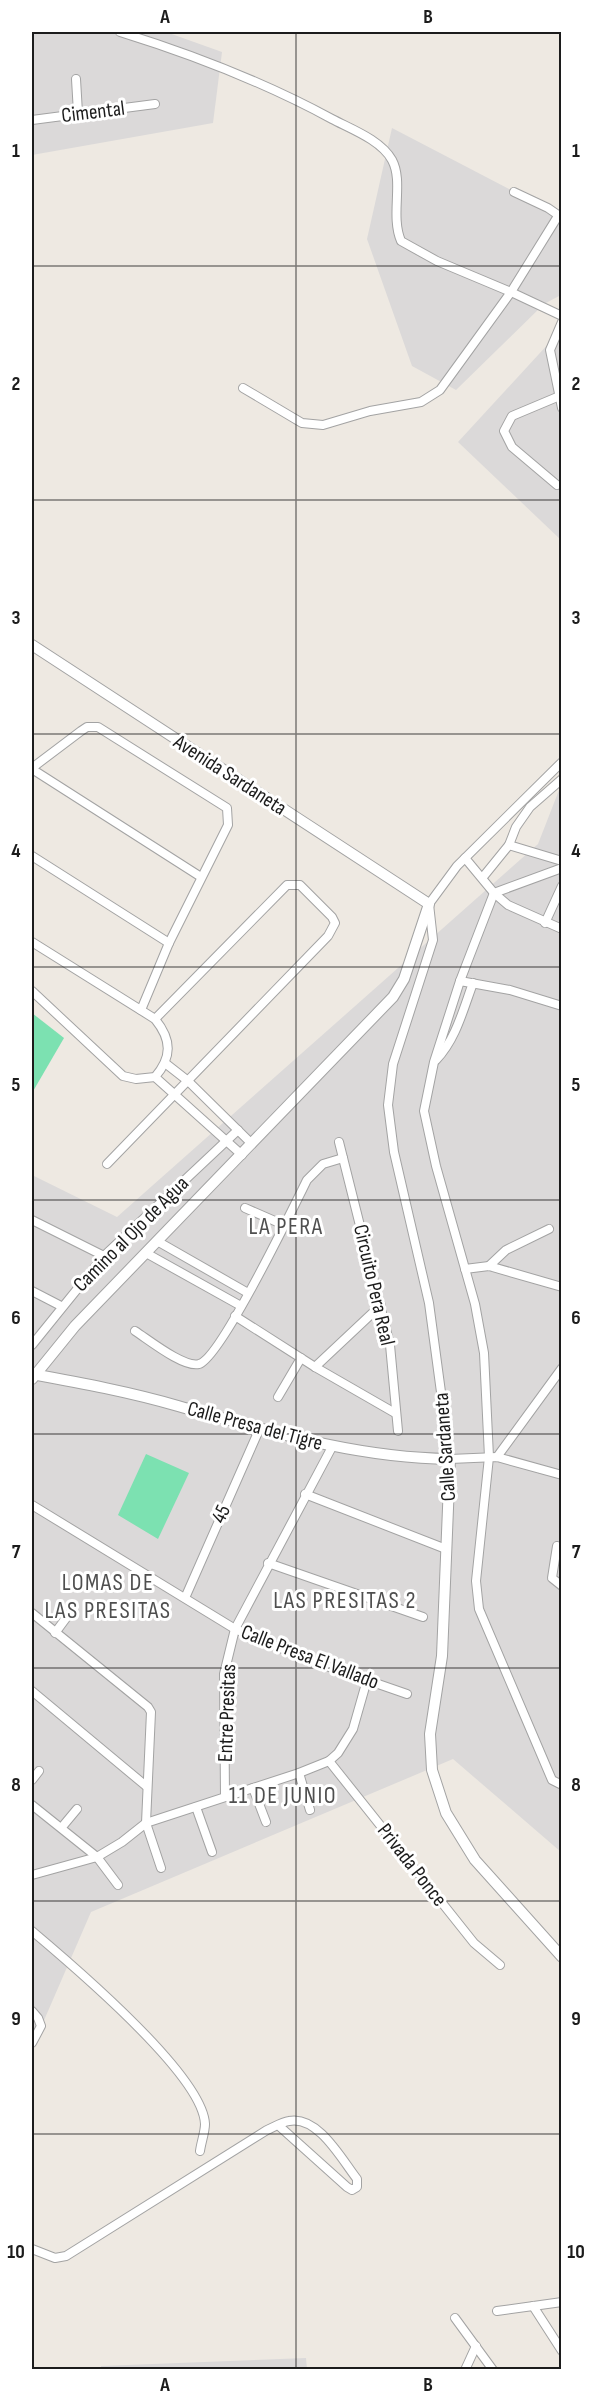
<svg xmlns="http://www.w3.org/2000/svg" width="593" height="2401" viewBox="0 0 593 2401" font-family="'Sofia Sans Condensed',sans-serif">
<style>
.residential{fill:#dbd9d9}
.pitch{fill:#7ce1b1}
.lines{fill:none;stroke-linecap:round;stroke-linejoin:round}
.minor-casing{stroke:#a3a3a3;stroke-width:10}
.tertiary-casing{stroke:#a3a3a3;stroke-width:12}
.minor{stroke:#fff;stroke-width:8}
.tertiary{stroke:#fff;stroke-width:10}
.grid{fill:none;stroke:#1c1c1c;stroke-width:1.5;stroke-opacity:0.55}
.labels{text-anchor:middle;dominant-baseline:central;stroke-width:6;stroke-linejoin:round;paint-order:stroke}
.street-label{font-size:21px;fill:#1c1c1c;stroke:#fff}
.quarter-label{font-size:24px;letter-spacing:1.5px;fill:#4f4f4f;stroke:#fff}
.neatline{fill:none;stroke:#1c1c1c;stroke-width:2}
.grid-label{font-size:20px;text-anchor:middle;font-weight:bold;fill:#1c1c1c}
</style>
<rect width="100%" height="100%" fill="#eee9e2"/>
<g class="residential">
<polygon points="32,32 166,32 222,52 213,123 32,155"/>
<polygon points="392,128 561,216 561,295 544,304 456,390 412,366 367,239"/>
<polygon points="561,330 561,540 458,442"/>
<polygon points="561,785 561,1852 453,1759 91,1912 32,2048 32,1175 117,1217 538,844"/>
<polygon points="306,2358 307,2369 101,2369 101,2366"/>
</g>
<g class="pitch">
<polygon points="32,1013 64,1038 32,1093"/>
<polygon points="146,1454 189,1473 158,1539 118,1515"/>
</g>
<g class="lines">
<defs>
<g id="minor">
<path d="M120 32C194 55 264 82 332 119 351 129 381 140 392 160 404 182 390 215 401 241L437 261 511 292 562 316"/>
<polyline points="76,79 78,113"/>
<polyline points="32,120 155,104"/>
<polyline points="514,192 548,208 561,217"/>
<polyline points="562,322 550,350 562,408"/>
<polyline points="243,388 302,423 323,425 370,411 421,402 440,390 511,292 558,216"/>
<polyline points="557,485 512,447 504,431 512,416 562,395"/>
<polyline points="562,762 457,866 429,904 433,940 393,1064 388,1105 394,1152 429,1303 450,1459 497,1457 562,1475"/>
<polyline points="32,768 81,731 87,727 98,727 227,808 228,825 169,943 141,1010"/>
<polyline points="32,769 201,877"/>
<polyline points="509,845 562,861"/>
<polyline points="32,856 169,943"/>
<polyline points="465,858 494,893 508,905 562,929"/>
<polyline points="562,868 494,893 460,981 434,1062 424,1111 436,1166 475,1304 484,1353 489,1457 476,1581 479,1609 552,1780 562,1785"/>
<polyline points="483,877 509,845 516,827 530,807 562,779"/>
<polyline points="545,923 562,886"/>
<path d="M32 942 155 1019C172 1040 172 1057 155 1077L136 1079 123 1076 32 991"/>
<polyline points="460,981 510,990 562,1006"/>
<path d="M436 1060C456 1039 463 1010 473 983"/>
<polyline points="165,1063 188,1081 252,1144"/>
<polyline points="155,1077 242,1155"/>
<polyline points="339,1142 390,1345 398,1431"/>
<polyline points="107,1164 328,936 335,923 332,917 300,885 287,885 155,1019"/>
<polyline points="245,1208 284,1225"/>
<polyline points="32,1220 104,1256"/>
<polyline points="157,1241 248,1293"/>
<polyline points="146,1253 241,1306"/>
<polyline points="489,1266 506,1250 549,1229"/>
<polyline points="465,1269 489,1266 562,1287"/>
<polyline points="32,1291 61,1306"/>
<polyline points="235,1316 315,1367 395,1413"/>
<path d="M135 1331C149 1340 184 1368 199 1364 220 1359 294 1206 307 1180L323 1164 343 1158"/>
<polyline points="32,1345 104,1256 238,1130"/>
<polyline points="315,1367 381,1305"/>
<polyline points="278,1397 301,1358"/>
<polyline points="497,1457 562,1368"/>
<polyline points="305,1494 446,1549"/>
<polyline points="32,1505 235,1629 309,1660 407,1694"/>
<polyline points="557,1546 552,1578 562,1586"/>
<polyline points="268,1563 423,1617"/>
<polyline points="185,1598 259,1430"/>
<polyline points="32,1613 148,1707 151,1712 146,1823 161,1868"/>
<polyline points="55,1633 72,1610"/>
<polyline points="32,1691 146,1786"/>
<polyline points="329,1761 474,1943 500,1965"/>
<polyline points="299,1773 310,1810"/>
<polyline points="32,1780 39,1771"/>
<polyline points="253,1788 266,1822"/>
<polyline points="225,1797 224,1674 235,1629 332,1447"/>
<polyline points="32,1805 97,1857 118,1885"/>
<polyline points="196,1807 212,1852"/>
<polyline points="62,1827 77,1809"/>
<polyline points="32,1875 97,1857 122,1842 146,1823 299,1773 329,1761 338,1753 353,1729 367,1680"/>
<path d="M32 1931C70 1963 203 2075 205 2124 205 2132 201 2143 200 2151"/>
<polyline points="32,2011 38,2018 41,2026 32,2043"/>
<path d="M32 2249 55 2258 66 2256 267 2130C274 2127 282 2122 289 2121 318 2115 342 2160 357 2179V2187L352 2190 347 2187 278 2125"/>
<polyline points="533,2306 562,2351"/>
<polyline points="497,2311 562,2302"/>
<polyline points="455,2318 493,2370"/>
<polyline points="465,2370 476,2346"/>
</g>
<g id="tertiary">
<polyline points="32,645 429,904 404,979 393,997 75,1326 32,1379"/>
<path d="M32 1374C81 1383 130 1392 178 1406 269 1431 356 1458 450 1459L442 1656 430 1734 432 1770 446 1813 475 1860 562 1957"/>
</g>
</defs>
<use href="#minor" class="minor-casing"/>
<use href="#tertiary" class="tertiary-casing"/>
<use href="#minor" class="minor"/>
<use href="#tertiary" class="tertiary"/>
</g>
<path class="grid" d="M296 32V2370M32 266H562M32 500H562M32 734H562M32 967H562M32 1200H562M32 1434H562M32 1668H562M32 1901H562M32 2134H562"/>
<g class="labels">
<g class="street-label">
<text transform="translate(93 112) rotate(-7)">Cimental</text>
<text transform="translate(230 775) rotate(33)">Avenida Sardaneta</text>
<text transform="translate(131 1234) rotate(-45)">Camino al Ojo de Agua</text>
<text transform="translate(374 1285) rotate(77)">Circuito Pera Real</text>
<text transform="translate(255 1426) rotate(15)">Calle Presa del Tigre</text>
<text transform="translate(445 1447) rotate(-94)">Calle Sardaneta</text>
<text transform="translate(221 1514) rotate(-65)">45</text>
<text transform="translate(310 1657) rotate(21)">Calle Presa El Vallado</text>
<text transform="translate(227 1713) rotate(-88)">Entre Presitas</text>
<text transform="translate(412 1865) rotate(52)">Privada Ponce</text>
</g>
<g class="quarter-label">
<text x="286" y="1226">LA PERA</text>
<text x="108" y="1582">LOMAS DE<tspan x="108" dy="28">LAS PRESITAS</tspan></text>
<text x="345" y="1600">LAS PRESITAS 2</text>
<text x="283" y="1795">11 DE JUNIO</text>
</g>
</g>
<rect width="593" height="2401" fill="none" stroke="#ffffff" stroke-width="66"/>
<rect x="33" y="33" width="527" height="2335" class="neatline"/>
<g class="grid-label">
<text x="165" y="23">A</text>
<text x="428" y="23">B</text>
<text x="16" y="157">1</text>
<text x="576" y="157">1</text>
<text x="16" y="390">2</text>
<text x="576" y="390">2</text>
<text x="16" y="624">3</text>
<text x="576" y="624">3</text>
<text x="16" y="857">4</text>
<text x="576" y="857">4</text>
<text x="16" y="1091">5</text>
<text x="576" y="1091">5</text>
<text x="16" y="1324">6</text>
<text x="576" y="1324">6</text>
<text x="16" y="1558">7</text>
<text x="576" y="1558">7</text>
<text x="16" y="1791">8</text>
<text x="576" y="1791">8</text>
<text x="16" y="2025">9</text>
<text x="576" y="2025">9</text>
<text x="16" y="2258">10</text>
<text x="576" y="2258">10</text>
<text x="165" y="2391">A</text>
<text x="428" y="2391">B</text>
</g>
</svg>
